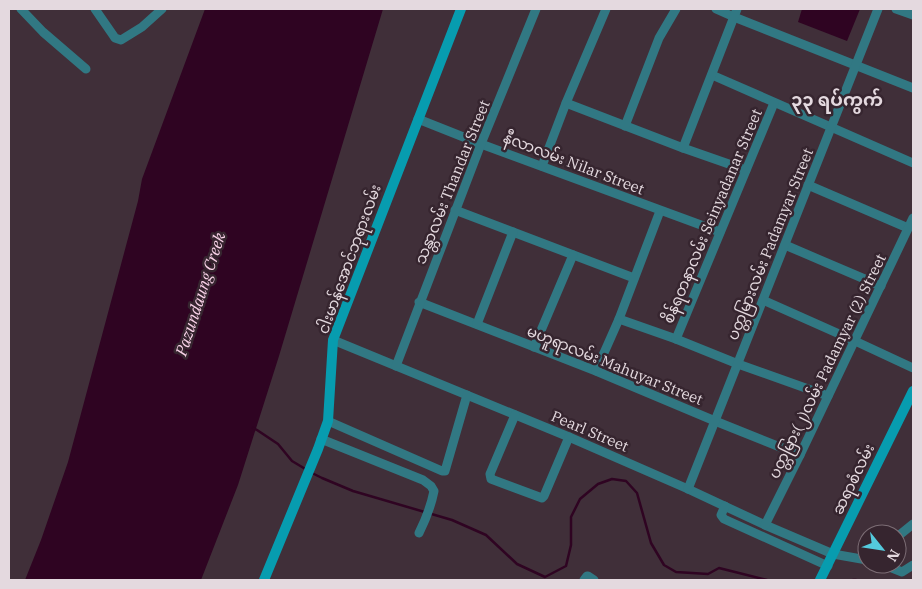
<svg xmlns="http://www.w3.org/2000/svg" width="922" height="589" viewBox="0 0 922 589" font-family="'IBM Plex Serif','Noto Sans Myanmar',serif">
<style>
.water{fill:#2f0422}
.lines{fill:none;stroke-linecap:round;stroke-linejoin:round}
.stream{stroke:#2f0422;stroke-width:2.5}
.minor{stroke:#317883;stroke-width:9}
.secondary{stroke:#079caf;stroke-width:10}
.labels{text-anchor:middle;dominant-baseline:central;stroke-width:5;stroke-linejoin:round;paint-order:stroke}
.street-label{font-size:15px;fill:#e4d9df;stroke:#36252f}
.water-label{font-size:16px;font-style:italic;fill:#fad3e9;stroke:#36252f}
.quarter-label{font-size:18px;font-weight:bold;fill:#e4d9df;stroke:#36252f}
</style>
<rect width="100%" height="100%" fill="#402f39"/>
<g class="water">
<polygon points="205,9 383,9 279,356 238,485 201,580 25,580 41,540 68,462 138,201 142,179"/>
<polygon points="802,9 860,9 847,41 798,22"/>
</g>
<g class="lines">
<g class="stream">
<polyline points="253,428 257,430 278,444 292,461 307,470"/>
<polyline points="312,473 322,478 353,491 452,520 486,535 517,564 545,577 566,566 571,545 571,517 580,499 598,484 612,479 626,481 637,493 651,543 664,565 676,572 708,574 719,568 767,580"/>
<polyline points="853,580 856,580"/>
</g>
<g class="minor">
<polyline points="21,9 43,32 86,69"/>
<polyline points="95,9 113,35 115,38 121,40 142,27 162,9"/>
<polyline points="716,9 734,17 913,88"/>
<polyline points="896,9 913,15"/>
<polyline points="712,75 913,163"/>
<polyline points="566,103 683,148 746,170"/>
<polyline points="418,119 481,144 720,232"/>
<polyline points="625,126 659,38 676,9"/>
<polyline points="683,148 737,9"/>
<polyline points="542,166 566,103 606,9"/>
<polyline points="808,185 908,228"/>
<polyline points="455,210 634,278"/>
<polyline points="785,245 881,286"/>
<polyline points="763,300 855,341 913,368"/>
<polyline points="419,302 596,371 715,421 800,455"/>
<polyline points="619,319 676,339 738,364 828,396"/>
<polyline points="477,324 513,232"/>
<polyline points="676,339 774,103"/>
<polyline points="333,340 569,437 688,489 765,525 833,554 867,560"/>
<polyline points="534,347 573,255"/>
<polyline points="396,366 481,144 536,9"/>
<polyline points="596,371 619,319 660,211"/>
<polyline points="515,415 490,474 491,479 542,498 544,496 569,437"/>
<polyline points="328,421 442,471 445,471 467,395"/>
<path d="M321 439 423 480 431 486 434 491C431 506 426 519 419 533"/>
<polyline points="688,489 878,9"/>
<polyline points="725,506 721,515 724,519 828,566"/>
<polyline points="765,525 800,455 913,218"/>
<polyline points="897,537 913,524"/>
<polyline points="882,564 902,572 913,565"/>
<polyline points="584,580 587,576 588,576 594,580"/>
</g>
<g class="secondary">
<polyline points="264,580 318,449 328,421 333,340 461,9"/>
<polyline points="820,580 913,391"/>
</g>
</g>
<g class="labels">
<g class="street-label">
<text transform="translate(574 163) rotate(21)">နီလာလမ်း Nilar Street</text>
<text transform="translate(452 182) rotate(-68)">သန္တာလမ်း Thandar Street</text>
<text transform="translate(712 216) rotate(-67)">စိန်ရတနာလမ်း Seinyadanar Street</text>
<text transform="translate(770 244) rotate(-68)">ပတ္တမြားလမ်း Padamyar Street</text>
<text transform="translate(349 259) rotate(-70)">ငါးမာန်အောင်ဘုရားလမ်း</text>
<text transform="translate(615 365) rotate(22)">မဟူရာလမ်း Mahuyar Street</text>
<text transform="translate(827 366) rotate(-64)">ပတ္တမြား(၂)လမ်း Padamyar (2) Street</text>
<text transform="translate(590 431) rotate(23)">Pearl Street</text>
<text transform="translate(853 479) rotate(-64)">ဆရာစံလမ်း</text>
</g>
<g class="water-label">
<text transform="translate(200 294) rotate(-72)">Pazundaung Creek</text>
</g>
<g class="quarter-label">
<text x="837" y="99">၃၃ ရပ်ကွက်</text>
</g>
</g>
<rect width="922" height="589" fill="none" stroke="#e4d9df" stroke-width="20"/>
<g transform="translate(882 549) rotate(120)"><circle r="24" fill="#36252f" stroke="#7c6d75"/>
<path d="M0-4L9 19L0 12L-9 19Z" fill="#54cadd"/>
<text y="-8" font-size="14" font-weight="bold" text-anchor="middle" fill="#e4d9df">N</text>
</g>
</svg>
